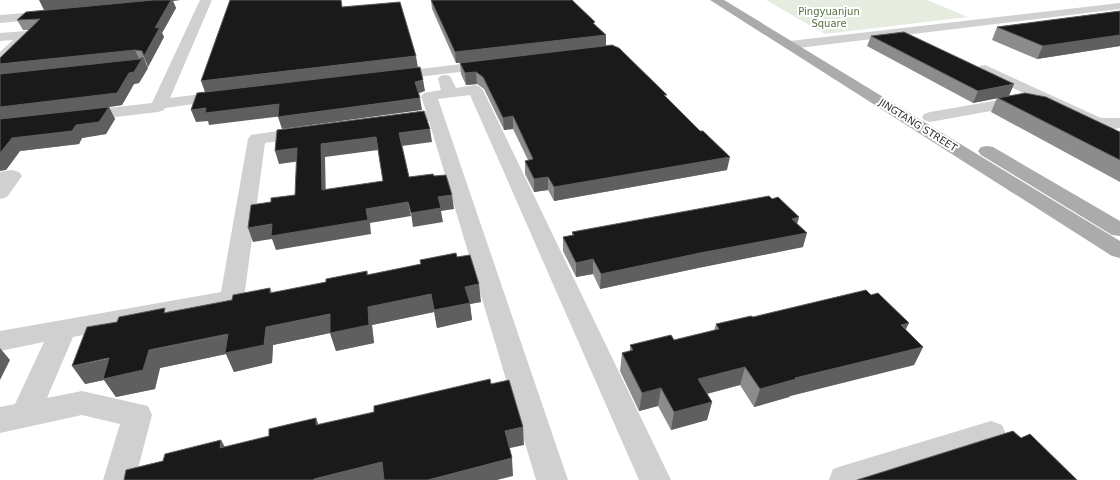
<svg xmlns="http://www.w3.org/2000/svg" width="1120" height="480" viewBox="0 0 1120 480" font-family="'DejaVu Sans',sans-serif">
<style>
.green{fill:#e6ecdf}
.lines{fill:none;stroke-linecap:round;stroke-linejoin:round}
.minor{fill:#d0d0d0;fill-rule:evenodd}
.major{fill:#ababab;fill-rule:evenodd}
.wall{fill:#8c8c8c}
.shaded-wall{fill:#5f5f5f}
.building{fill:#1a1a1a;stroke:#5f5f5f;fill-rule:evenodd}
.labels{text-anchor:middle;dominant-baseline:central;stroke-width:4;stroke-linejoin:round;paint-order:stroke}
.far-park-label{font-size:10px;fill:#56703f;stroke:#fff}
.far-street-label{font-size:10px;fill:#333;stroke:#fff}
</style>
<rect width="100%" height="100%" fill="#fff"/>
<polygon class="green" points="766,0 927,0 968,17 825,34"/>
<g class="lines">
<g class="minor">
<polygon points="200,0 212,0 170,98 225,91 230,93 233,96 230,99 165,108 164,110 158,112 82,121 76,119 74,116 76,113 82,111 152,103"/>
<polygon points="1120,3 1120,9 790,49 785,48 783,45 785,42 790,41"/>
<polygon points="49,11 53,12 55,15 53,18 0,23 0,15"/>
<polygon points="26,31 31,32 32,35 31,38 5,63 0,64 0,52 13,40 0,41 0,33"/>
<polygon points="489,61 494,62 496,65 494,68 392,80 387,79 385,76 387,73 392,72"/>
<polygon points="985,65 1101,118 1120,118 1120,128 1111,129 1091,126 980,72 978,69 980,66"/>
<polygon points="445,75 450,76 456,88 475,85 480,87 483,90 671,480 639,480 470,95 438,99 568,480 536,480 429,121 396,125 390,124 388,120 390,116 426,111 421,96 424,93 441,90 438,79 440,76"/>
<polygon points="1023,96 1029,98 1031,101 1029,104 930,122 924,120 922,117 924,114 930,112"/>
<polygon points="307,127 313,128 316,132 313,136 265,143 244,298 241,304 73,337 47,398 82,391 148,406 152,415 135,480 103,480 120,424 82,415 0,433 0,407 15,404 44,342 0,351 0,331 221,292 248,139 251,135 257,134"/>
<polygon points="12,170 19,172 22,176 7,197 0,199 0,172"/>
<polygon points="991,421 1002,425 1006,434 1002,443 891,480 829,480 833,469 845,465"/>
</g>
<g class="major">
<polygon points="710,0 724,0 1120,241 1120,258 1112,256"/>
<polygon points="987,146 993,147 1120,221 1120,236 1112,235 981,155 978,151 981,147"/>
</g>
</g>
<g class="wall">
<polygon points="180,0 173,1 176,8 162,33 164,37 148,67 146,62 145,62 148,68 139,83 134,84 122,105 109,107 115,119 106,134 82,138 79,144 20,151 6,170 29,30 23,30 17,20 45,10"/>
<polygon points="431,0 595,25 606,46 667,98 727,170 554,201 548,190 534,192 525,174 525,161 528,160 513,129 504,130 484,89 477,84 466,85 461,74 460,63 456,63 432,9"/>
<polygon points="1120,11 1120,46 1037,59 992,40 997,27"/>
<polygon points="871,36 1009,96 1120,132 1120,182 991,112 997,98 973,103 867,46"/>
<polygon points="772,199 799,217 797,224 803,247 698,268 600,289 593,274 576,277 563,251 563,237 572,235 572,232"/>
<polygon points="457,257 481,302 470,304 472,320 437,328 434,312 372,325 374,343 336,351 330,333 273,345 272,363 234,372 226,354 160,368 155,389 116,397 104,380 85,384 167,312 232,300 270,288 272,293 326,282 367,271 368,275 421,264 420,260"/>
<polygon points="753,317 906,330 923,347 914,365 790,396 789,397 754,407 740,385 707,394 712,402 707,420 671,430 658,406 639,411 620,371 622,353 630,351 630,345 674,340 714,331 716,324"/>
</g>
<g class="shaded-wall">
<polygon points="39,0 180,0 173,1 176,8 162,33 164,37 148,67 144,56 157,32 44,10"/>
<polygon points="606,35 606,46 456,63 455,52"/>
<polygon points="1120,35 1120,46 1037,59 1043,46"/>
<polygon points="135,50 140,61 0,76 0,64"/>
<polygon points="416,56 418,68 205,92 201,81"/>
<polygon points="143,57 148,68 139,83 134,84 122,105 109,107 115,119 106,134 82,138 79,144 20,151 6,170 0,171 0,107 129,73"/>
<polygon points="476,72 477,84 466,85 465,73"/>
<polygon points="423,80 425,91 417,94 415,82"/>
<polygon points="1014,84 1009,96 973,103 978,91"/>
<polygon points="420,98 422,110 282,129 278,117"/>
<polygon points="279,104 283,116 209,125 208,121 196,122 191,110 206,108"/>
<polygon points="513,116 513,129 504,130 503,118"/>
<polygon points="430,129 432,142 402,146 399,133"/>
<polygon points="376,137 378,150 325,157 326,204 322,190 321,144"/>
<polygon points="297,148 301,161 279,164 275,151"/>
<polygon points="730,157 727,170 554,201 554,187"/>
<polygon points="548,177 548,190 534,192 534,179"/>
<polygon points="452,195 454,209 441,211 443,222 413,227 411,213 438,197"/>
<polygon points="408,202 411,216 370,223 371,234 276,250 272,239 253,242 248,228"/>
<polygon points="799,217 795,231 792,219"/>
<polygon points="807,233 803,247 698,268 600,289 601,274 700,253"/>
<polygon points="593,259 593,274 576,277 576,263"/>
<polygon points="479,284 481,302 470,304 472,320 437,328 434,310 465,287"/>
<polygon points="431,294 434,312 372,325 374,343 336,351 330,333 273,345 272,363 234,372 226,354 160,368 155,389 116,397 104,380 85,384 72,366"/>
<polygon points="909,323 900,341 901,325"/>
<polygon points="923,347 914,365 790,396 789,397 754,407 760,389 795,378"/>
<polygon points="0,348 10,360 0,380"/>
<polygon points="745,367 740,385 694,397 698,379"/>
<polygon points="661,388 658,406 639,411 642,393"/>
<polygon points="712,402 707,420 671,430 674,412"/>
<polygon points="316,418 323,436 316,425"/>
<polygon points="523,427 524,445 506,449 505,431"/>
<polygon points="221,440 231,458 220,448"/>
<polygon points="512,458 513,476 497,480 428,480"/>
<polygon points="382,462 388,480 314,480 314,479"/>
</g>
<g class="building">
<polygon points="154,0 171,0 155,28 160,27 144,56 142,51 135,50 0,64 0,58 40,19 17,20 26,12"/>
<polygon points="230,0 341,0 342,7 400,2 416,56 201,81"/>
<polygon points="431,0 572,0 595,22 593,23 606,35 455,52"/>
<polygon points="1120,11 1120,35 1043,46 997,27"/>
<polygon points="904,32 1014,84 978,91 871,36"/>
<polygon points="612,45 619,48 667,95 664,95 700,131 703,131 730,157 554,187 548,177 534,179 525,161 533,159 513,116 503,118 483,77 476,72 465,73 460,63"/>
<polygon points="143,57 134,72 129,73 117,93 0,107 0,74 140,59"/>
<polygon points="420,67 423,80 415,82 420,98 278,117 279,104 205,113 206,108 191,110 197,93"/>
<polygon points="1025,93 1046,97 1120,132 1120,160 998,98"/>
<polygon points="109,107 99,122 76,125 72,131 12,138 0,153 0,119"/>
<path d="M424 111 430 129 399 133 409 177 433 174 434 176 446 175 452 195 438 197 441 208 411 213 408 202 366 209 368 220 271 236 272 224 248 228 251 205 271 202V198L295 195 297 148 275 151 277 130ZM376 137 383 181 322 190 321 144Z"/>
<polygon points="769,196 772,199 778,197 799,217 792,219 807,233 700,253 601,274 593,259 576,263 563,237 574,235 572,232"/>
<polygon points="456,253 457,257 470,255 479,284 465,287 470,303 434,310 431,294 368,307 369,325 330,333 330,314 266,327 264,345 225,353 228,334 149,350 143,370 103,379 109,358 72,366 87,327 117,322 119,317 165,308 164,313 232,300 233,295 270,288 270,293 326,282 326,279 367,271 367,275 421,264 420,260"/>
<polygon points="866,290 871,295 878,293 909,323 901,325 923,347 795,378 796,379 760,389 745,367 698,379 712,402 674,412 661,388 642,393 622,353 633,350 630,345 671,335 674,340 719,329 716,324 751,316 753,317"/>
<polygon points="490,379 491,384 509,380 523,427 505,431 512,458 428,480 384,480 382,462 314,479 314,480 124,480 126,470 163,461 165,454 221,440 220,448 269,436 269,429 316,418 316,425 374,412 374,406"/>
<polygon points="1013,431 1021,438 1030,434 1077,480 857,480"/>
</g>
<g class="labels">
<g class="far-park-label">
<text x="829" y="11">Pingyuanjun<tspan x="829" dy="12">Square</tspan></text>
</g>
<g class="far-street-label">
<text transform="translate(918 125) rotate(32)">JINGTANG STREET</text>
</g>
</g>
</svg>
